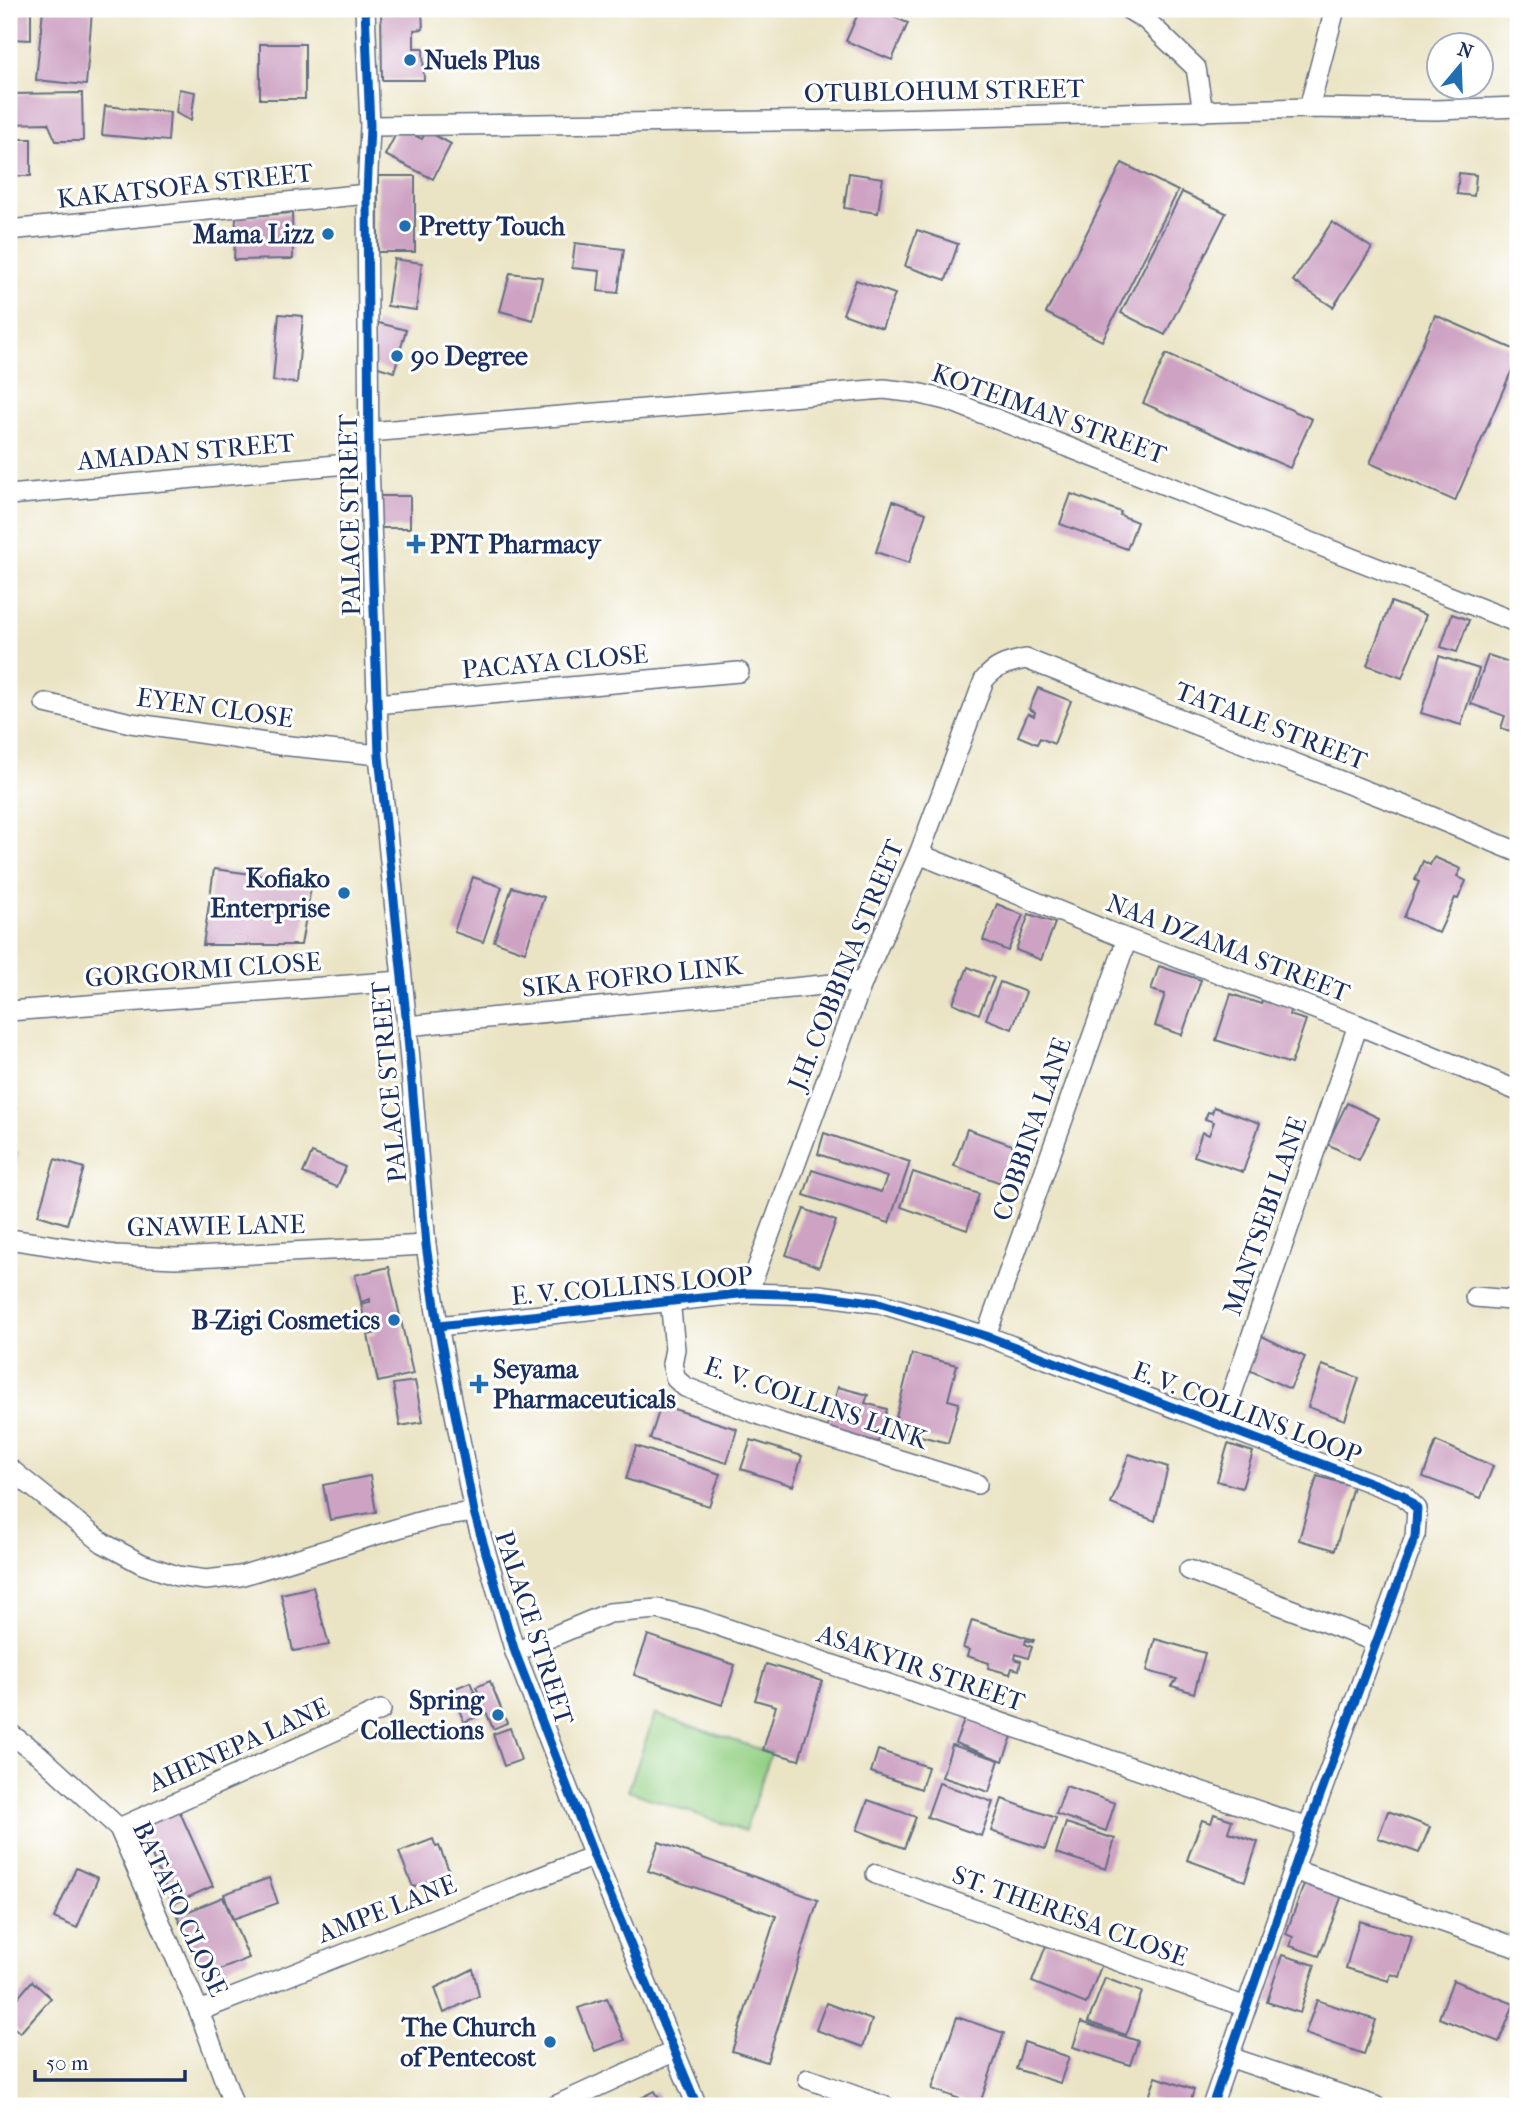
<svg xmlns="http://www.w3.org/2000/svg" width="1527" height="2115" viewBox="0 0 1527 2115" font-family="'IM FELL French Canon',serif">
<style>
.green{fill:#96d287;stroke:#588072;stroke-width:2}
.building{fill:#cda2c3}
.lines{fill:none;stroke-linecap:round;stroke-linejoin:round}
.minor-casing{stroke:#636e82;stroke-width:22}
.minor{stroke:#fff;stroke-width:19}
.cycleway-casing{stroke:#fff;stroke-width:13}
.cycleway{stroke:#0057b8;stroke-width:9}
.poi-dot{fill:#1f6fb2;stroke:#fff;stroke-width:2.5}
.labels{text-anchor:middle;dominant-baseline:central;stroke-width:6;stroke-linejoin:round;paint-order:stroke}
.poi-label{font-size:26px;font-weight:bold;fill:#1b2f5e;stroke:#fff;text-anchor:start}
.street-label{font-size:26px;fill:#1b2f5e;stroke:#fff}
</style>
<rect width="100%" height="100%" fill="#fff"/>
<filter id="ink" filterUnits="userSpaceOnUse"><feTurbulence type="fractalNoise" baseFrequency=".0143" numOctaves="2"/><feDisplacementMap in="SourceGraphic" scale="14" xChannelSelector="R" yChannelSelector="G"/><feConvolveMatrix kernelMatrix="1 2 1 2 8 2 1 2 1" color-interpolation-filters="sRGB"/></filter>
<filter id="wash" filterUnits="userSpaceOnUse"><feTurbulence type="fractalNoise" baseFrequency=".00686" numOctaves="4" result="noise"/><feDisplacementMap in="SourceGraphic" scale="28" xChannelSelector="R" yChannelSelector="G"/><feGaussianBlur stdDeviation="1.57" result="paint"/><feColorMatrix in="noise" values="0 0 0 0 0 0 0 0 0 0 0 0 0 0 0 0 0 1.4 0 .05"/><feComposite in="paint" operator="in"/></filter>
<g filter="url(#wash)">
<rect width="100%" height="100%" fill="#eae4c4"/>
<polygon class="green" points="655,1714 771,1753 745,1831 628,1791"/>
<g id="blocks">
<g class="building">
<polygon points="9,9 31,9 31,40 9,39"/>
<polygon points="43,9 92,11 86,85 36,80"/>
<polygon points="202,9 256,9 256,16 202,11"/>
<polygon points="381,9 422,9 423,29 414,30 414,48 423,48 424,80 382,80"/>
<polygon points="860,9 873,9 908,23 892,60 846,41"/>
<rect x="260" y="44" width="45" height="55"/>
<polygon points="179,89 195,92 191,121 176,113"/>
<polygon points="82,93 83,141 56,141 48,123 9,124 9,94"/>
<polygon points="105,106 170,112 168,141 102,135"/>
<polygon points="399,128 422,139 427,131 451,144 433,179 385,155"/>
<rect x="9" y="139" width="22" height="37"/>
<polygon points="1122,163 1178,191 1102,341 1046,313"/>
<polygon points="849,173 883,178 878,213 844,208"/>
<polygon points="1459,173 1476,175 1474,196 1457,194"/>
<rect x="378" y="176" width="37" height="76"/>
<polygon points="1182,192 1226,213 1165,335 1121,313"/>
<polygon points="292,213 293,259 234,260 236,217"/>
<polygon points="1332,222 1372,248 1333,307 1293,281"/>
<polygon points="917,230 958,244 946,280 905,266"/>
<polygon points="575,243 624,249 618,293 598,291 600,271 572,268"/>
<polygon points="394,259 422,263 416,310 387,306"/>
<polygon points="510,273 542,277 533,320 500,311"/>
<polygon points="856,280 895,294 882,328 843,314"/>
<polygon points="279,314 303,316 297,383 273,381"/>
<polygon points="1435,315 1518,351 1518,356 1455,501 1370,463"/>
<polygon points="375,322 406,330 394,372 372,365"/>
<polygon points="1166,354 1312,419 1290,468 1143,403"/>
<polygon points="1071,494 1121,512 1120,515 1137,522 1127,549 1060,524"/>
<polygon points="378,496 410,496 410,528 379,528"/>
<polygon points="893,501 926,513 909,563 876,552"/>
<polygon points="1391,602 1426,615 1402,678 1367,665"/>
<polygon points="1452,614 1469,620 1457,652 1441,647"/>
<polygon points="1488,655 1518,665 1517,733 1501,728 1505,716 1471,704"/>
<polygon points="1439,656 1479,669 1461,725 1421,713"/>
<polygon points="1038,688 1071,701 1054,744 1040,738 1037,744 1018,736 1028,713 1034,716 1035,712 1029,709"/>
<polygon points="1434,857 1461,869 1457,876 1466,881 1458,899 1455,898 1439,933 1404,917 1419,882 1415,880 1423,861 1430,865"/>
<polygon points="214,869 312,882 301,945 203,945"/>
<polygon points="473,877 502,887 483,942 454,932"/>
<polygon points="512,887 544,897 525,952 494,941"/>
<polygon points="997,904 1023,915 1008,951 983,940"/>
<polygon points="1029,914 1055,923 1041,960 1016,950"/>
<polygon points="1159,966 1201,980 1182,1035 1155,1026 1165,994 1151,990"/>
<polygon points="968,967 994,978 979,1014 953,1003"/>
<polygon points="1000,982 1026,992 1012,1029 986,1019"/>
<polygon points="1231,994 1261,1004 1263,997 1291,1007 1289,1015 1306,1020 1291,1064 1216,1040"/>
<polygon points="1347,1103 1379,1118 1359,1160 1327,1144"/>
<polygon points="9,1107 16,1108 10,1146 9,1145"/>
<polygon points="1214,1107 1260,1123 1243,1172 1194,1156 1202,1132 1209,1135 1214,1122 1205,1119 1208,1112 1212,1113"/>
<polygon points="967,1129 1015,1146 1020,1167 1012,1187 954,1166"/>
<polygon points="824,1133 910,1162 889,1223 804,1195 812,1170 881,1192 887,1177 818,1154"/>
<polygon points="9,1149 19,1152 11,1179 9,1178"/>
<polygon points="312,1153 346,1167 337,1187 303,1173"/>
<polygon points="55,1159 84,1168 67,1224 38,1215"/>
<polygon points="913,1172 979,1194 967,1230 901,1207"/>
<polygon points="804,1209 836,1221 819,1267 786,1255"/>
<polygon points="389,1267 413,1374 378,1382 368,1335 376,1333 375,1329 367,1331 361,1304 370,1302 370,1299 361,1302 355,1275"/>
<polygon points="1262,1336 1305,1357 1290,1389 1247,1369"/>
<polygon points="912,1354 957,1365 948,1400 959,1403 948,1443 893,1429"/>
<polygon points="1322,1365 1359,1378 1345,1420 1308,1407"/>
<polygon points="415,1381 423,1422 400,1426 393,1384"/>
<polygon points="838,1387 868,1395 865,1403 887,1409 878,1442 827,1428"/>
<polygon points="661,1405 737,1429 727,1463 650,1439"/>
<polygon points="751,1440 802,1456 793,1486 741,1469"/>
<polygon points="1436,1441 1493,1466 1481,1498 1423,1477"/>
<polygon points="1228,1444 1253,1452 1242,1488 1217,1481"/>
<polygon points="636,1446 720,1474 709,1506 626,1479"/>
<polygon points="1129,1454 1168,1467 1155,1521 1111,1504"/>
<polygon points="370,1476 376,1512 330,1520 323,1485"/>
<polygon points="1317,1476 1353,1486 1335,1550 1299,1540"/>
<polygon points="313,1587 329,1645 293,1651 281,1594"/>
<polygon points="972,1620 1034,1640 1033,1642 1026,1640 1025,1644 1032,1647 1028,1658 1016,1654 1015,1659 1021,1661 1019,1670 1012,1668 1010,1674 988,1668 989,1663 967,1656 969,1650 963,1648"/>
<polygon points="648,1635 735,1665 722,1705 634,1675"/>
<polygon points="1155,1639 1205,1653 1194,1693 1172,1686 1177,1679 1147,1671"/>
<polygon points="766,1664 822,1681 799,1760 763,1750 776,1706 755,1700"/>
<polygon points="490,1681 507,1723 493,1729 476,1687"/>
<polygon points="470,1682 484,1714 464,1722 451,1690"/>
<polygon points="967,1713 1014,1731 1003,1761 955,1743"/>
<polygon points="510,1728 521,1760 504,1766 493,1734"/>
<polygon points="952,1745 999,1760 989,1792 942,1777"/>
<polygon points="878,1750 928,1767 921,1789 871,1772"/>
<polygon points="939,1783 993,1802 981,1836 927,1817"/>
<polygon points="1066,1786 1115,1803 1106,1831 1056,1814"/>
<polygon points="1002,1799 1056,1818 1045,1849 991,1831"/>
<polygon points="868,1800 916,1817 904,1848 857,1830"/>
<polygon points="179,1810 213,1886 173,1904 139,1827"/>
<polygon points="1388,1811 1430,1827 1419,1853 1378,1838"/>
<polygon points="1214,1814 1232,1820 1228,1832 1258,1842 1245,1881 1187,1860 1202,1820 1211,1823"/>
<polygon points="1066,1823 1115,1839 1106,1869 1056,1853"/>
<polygon points="433,1839 436,1847 439,1846 450,1873 413,1887 399,1852"/>
<polygon points="659,1842 818,1900 767,2062 732,2051 776,1916 648,1871"/>
<polygon points="76,1868 98,1878 77,1928 54,1918"/>
<polygon points="1307,1876 1344,1890 1319,1956 1290,1946 1293,1937 1286,1934"/>
<polygon points="269,1878 278,1903 233,1919 224,1894"/>
<polygon points="223,1897 249,1958 203,1977 177,1916"/>
<polygon points="1359,1921 1412,1936 1400,1977 1391,1974 1389,1981 1346,1968"/>
<polygon points="1047,1943 1102,1964 1086,2004 1032,1982"/>
<polygon points="1282,1955 1315,1965 1300,2013 1267,2002"/>
<polygon points="473,1969 479,1996 444,2013 435,1988"/>
<polygon points="1105,1978 1142,1992 1126,2035 1088,2022"/>
<polygon points="1453,1980 1514,2004 1499,2042 1439,2018"/>
<polygon points="32,1981 51,1998 20,2033 9,2023 9,1993 16,2000"/>
<polygon points="607,1998 625,2040 595,2051 578,2008"/>
<polygon points="1317,2000 1376,2020 1364,2054 1305,2034"/>
<polygon points="826,2003 872,2020 863,2047 816,2030"/>
<polygon points="957,2017 1004,2033 979,2106 932,2089"/>
<polygon points="1081,2022 1138,2041 1130,2065 1073,2047"/>
<polygon points="1024,2042 1069,2057 1060,2083 1016,2069"/>
<polygon points="1156,2077 1194,2090 1189,2106 1175,2106 1149,2097"/>
<polygon points="655,2091 663,2106 625,2106"/>
</g>
</g>
</g>
<g filter="url(#ink)">
<use href="#blocks" fill-opacity="0" stroke="#636e82" stroke-width="2"/>
<g class="lines">
<defs>
<g id="minor">
<polyline points="365,9 370,126 367,194 369,462 379,755 407,1026 426,1245 438,1326 474,1512 515,1652 594,1856 697,2106"/>
<polyline points="1128,9 1146,20 1196,68 1203,112"/>
<polyline points="1309,108 1335,9"/>
<polyline points="370,126 853,120 1309,108 1436,110 1518,107"/>
<polyline points="9,230 367,194"/>
<polyline points="369,432 884,389 917,393 950,401 1518,623"/>
<polyline points="9,495 369,462"/>
<polyline points="45,703 131,723 280,745 379,755"/>
<polyline points="376,704 739,672"/>
<polyline points="919,854 1127,939 1358,1025 1518,1091"/>
<polyline points="9,1011 401,981"/>
<polyline points="407,1026 863,981"/>
<polyline points="9,1239 115,1255 175,1258 426,1245"/>
<path d="M748 1293 863 981 919 854 984 680C996 665 1008 663 1026 659L1418 811 1518 852"/>
<polyline points="1475,1297 1510,1300 1518,1297"/>
<polyline points="670,1300 675,1349 672,1364 676,1379 685,1387 781,1423 977,1484"/>
<polyline points="438,1326 748,1293 819,1295 879,1303 986,1336 1403,1495 1417,1509 1415,1537 1308,1828 1212,2106"/>
<polyline points="986,1336 1127,939"/>
<polyline points="1221,1425 1358,1025"/>
<polyline points="9,1468 103,1543 142,1564 177,1576 206,1580 240,1576 415,1523 438,1517 474,1512"/>
<polyline points="1189,1570 1376,1642"/>
<polyline points="515,1652 609,1613 658,1609 699,1619 1308,1828"/>
<polyline points="9,1733 38,1754 119,1828 199,2011 234,2106"/>
<polyline points="119,1828 381,1710"/>
<polyline points="1294,1870 1518,1948"/>
<polyline points="876,1874 1246,2007"/>
<polyline points="199,2011 594,1856"/>
<polyline points="1229,2057 1375,2106"/>
<polyline points="808,2079 884,2106"/>
<polyline points="555,2106 675,2051"/>
</g>
</defs>
<use href="#minor" class="minor-casing"/>
<use href="#minor" class="minor"/>
<defs>
<g id="cycleway">
<polyline points="365,9 370,126 367,194 369,462 379,755 407,1026 426,1245 438,1326 474,1512 515,1652 594,1856 697,2106"/>
<polyline points="438,1326 748,1293 819,1295 879,1303 986,1336 1403,1495 1417,1509 1415,1537 1308,1828 1212,2106"/>
</g>
</defs>
<use href="#cycleway" class="cycleway-casing"/>
<use href="#cycleway" class="cycleway"/>
</g>
</g>
<g class="poi-dot">
<circle cx="410" cy="60" r="7"/>
<circle cx="405" cy="226" r="7"/>
<circle cx="328" cy="234" r="7"/>
<circle cx="397" cy="356" r="7"/>
<path d="M412.5 533.5h7v7h7v7h-7v7h-7v-7h-7v-7h7z"/>
<circle cx="344" cy="893" r="7"/>
<circle cx="394" cy="1320" r="7"/>
<path d="M475.5 1373.5h7v7h7v7h-7v7h-7v-7h-7v-7h7z"/>
<circle cx="498" cy="1715" r="7"/>
<circle cx="550" cy="2042" r="7"/>
</g>
<g class="labels">
<g class="poi-label">
<text x="424" y="60">Nuels Plus</text>
<text x="419" y="226">Pretty Touch</text>
<text x="314" y="234" text-anchor="end">Mama Lizz</text>
<text x="411" y="356">90 Degree</text>
<text x="430" y="544">PNT Pharmacy</text>
<text x="330" y="878" text-anchor="end">Kofiako<tspan x="330" dy="30">Enterprise</tspan></text>
<text x="380" y="1320" text-anchor="end">B-Zigi Cosmetics</text>
<text x="493" y="1369">Seyama<tspan x="493" dy="30">Pharmaceuticals</tspan></text>
<text x="484" y="1700" text-anchor="end">Spring<tspan x="484" dy="30">Collections</tspan></text>
<text x="536" y="2027" text-anchor="end">The Church<tspan x="536" dy="30">of Pentecost</tspan></text>
</g>
<g class="street-label">
<text transform="translate(944 91) rotate(-1)">OTUBLOHUM STREET</text>
<text transform="translate(185 186) rotate(-6)">KAKATSOFA STREET</text>
<text transform="translate(1049 414) rotate(20)">KOTEIMAN STREET</text>
<text transform="translate(186 452) rotate(-5)">AMADAN STREET</text>
<text transform="translate(350 515) rotate(-91)">PALACE STREET</text>
<text transform="translate(555 662) rotate(-5)">PACAYA CLOSE</text>
<text transform="translate(215 708) rotate(8)">EYEN CLOSE</text>
<text transform="translate(1271 726) rotate(21)">TATALE STREET</text>
<text transform="translate(1228 948) rotate(21)">NAA DZAMA STREET</text>
<text transform="translate(846 965) rotate(-68)">J.H. COBBINA STREET</text>
<text transform="translate(203 970) rotate(-4)">GORGORMI CLOSE</text>
<text transform="translate(632 977) rotate(-6)">SIKA FOFRO LINK</text>
<text transform="translate(389 1082) rotate(-95)">PALACE STREET</text>
<text transform="translate(1032 1129) rotate(-71)">COBBINA LANE</text>
<text transform="translate(1265 1216) rotate(-71)">MANTSEBI LANE</text>
<text transform="translate(216 1226) rotate(-1)">GNAWIE LANE</text>
<text transform="translate(632 1286) rotate(-5)">E. V. COLLINS LOOP</text>
<text transform="translate(816 1403) rotate(19)">E. V. COLLINS LINK</text>
<text transform="translate(1247 1413) rotate(21)">E. V. COLLINS LOOP</text>
<text transform="translate(534 1628) rotate(72)">PALACE STREET</text>
<text transform="translate(921 1668) rotate(19)">ASAKYIR STREET</text>
<text transform="translate(239 1745) rotate(-24)">AHENEPA LANE</text>
<text transform="translate(180 1909) rotate(65)">BATAFO CLOSE</text>
<text transform="translate(387 1909) rotate(-21)">AMPE LANE</text>
<text transform="translate(1070 1916) rotate(20)">ST. THERESA CLOSE</text>
</g>
</g>
<rect width="1527" height="2115" fill="none" stroke="#fff" stroke-width="35"/>
<g transform="translate(1460 66) rotate(19)"><circle r="33" fill="#ffffff" stroke="#a4acbf" stroke-width="2"/>
<path d="M0-5L12 26L0 18L-12 26Z" fill="#1f6fb2"/>
<text y="-10" font-size="19" font-weight="bold" text-anchor="middle" fill="#1b2f5e">N</text>
</g>
<path d="M35 2070v10h150v-10" fill="none" stroke="#1b2f5e" stroke-width="3.5"/>
<text x="46" y="2070" font-size="21" fill="#1b2f5e" stroke="#ffffff" stroke-width="5" paint-order="stroke">50 m</text>
</svg>
